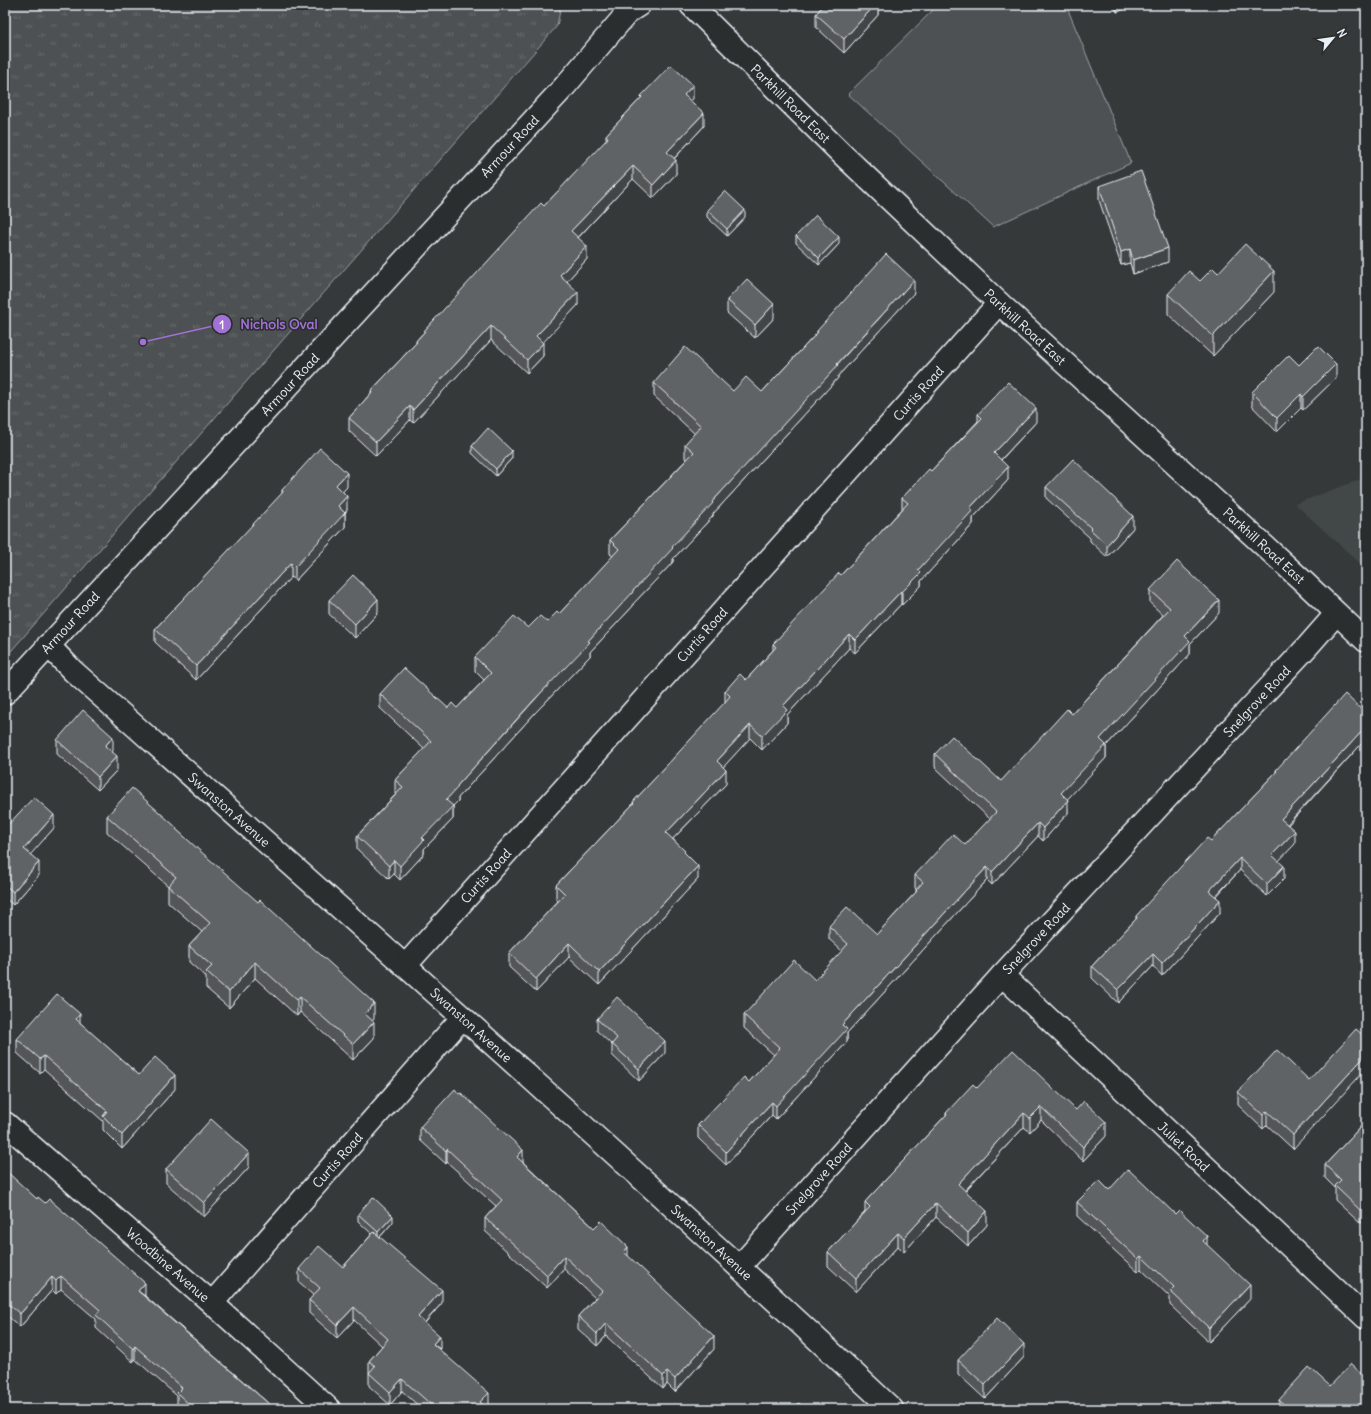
<svg xmlns="http://www.w3.org/2000/svg" width="1371" height="1414" viewBox="0 0 1371 1414" font-family="Delius,sans-serif">
<style>
.built{fill:#424647}
.grass{fill:#4d5152;stroke:#9aa1a5}
.park{fill:url(#park-tufts);stroke:#9aa1a5}
.lines{fill:none;stroke-linecap:round;stroke-linejoin:round}
.minor-casing{stroke:#e8f1f8;stroke-width:25}
.secondary-casing{stroke:#e8f1f8;stroke-width:25}
.minor{stroke:#2a2d2e;stroke-width:22}
.secondary{stroke:#2a2d2e;stroke-width:22}
.wall{fill:#525557;stroke:#e8f1f8}
.shaded-wall{fill:#424547;stroke:#e8f1f8}
.building{fill:#5f6365;stroke:#e8f1f8}
.labels{text-anchor:middle;dominant-baseline:central;stroke-width:3;stroke-linejoin:round;paint-order:stroke}
.street-label{font-size:13px;fill:#e8f1f8;stroke:#2a2d2e}
.leader{fill:none;stroke:#a171d3;stroke-width:1.5}
.callout-dot{fill:#a171d3;stroke:#2a2d2e;stroke-width:1.5}
.mark-label{font-size:12px;text-anchor:middle;font-weight:bold;fill:#fff}
.callout-label{font-size:14px;text-anchor:middle;font-weight:bold;fill:#a171d3;stroke:#2a2d2e;stroke-width:3;stroke-linejoin:round;paint-order:stroke}
</style>
<defs>
<pattern id="park-tufts" width="24" height="20" patternUnits="userSpaceOnUse"><rect width="24" height="20" fill="#4d5152"/><path d="M3 7l-1-3M5 7V3M7 7l1-3M15 17l-1-3M17 17v-4M19 17l1-3" fill="none" stroke="#676a6c"/></pattern>
</defs>
<rect width="100%" height="100%" fill="#35393a"/>
<filter id="ink" filterUnits="userSpaceOnUse"><feTurbulence type="fractalNoise" baseFrequency=".025" numOctaves="2"/><feDisplacementMap in="SourceGraphic" scale="8" xChannelSelector="R" yChannelSelector="G"/><feConvolveMatrix kernelMatrix="1 2 1 2 8 2 1 2 1" color-interpolation-filters="sRGB"/></filter>
<g filter="url(#ink)">
<path class="built" d="M 1366,477 L 1366,569 L 1295,504 Z"/>
<path class="grass" d="M 938,5 L 1066,5 L 1131,163 L 993,227 L 848,94 Z"/>
<path class="park" d="M 5,5 L 561,5 L 557,26 L 5,658 Z"/>
<g class="lines">
<defs>
<g id="minor">
<path id="s1" d="M 48,645 L 73,671 C 348,915 624,1158 892,1409"/>
<path id="s2" d="M 405,966 L 999,303"/>
<path id="s3" d="M 1002,975 L 1366,1318"/>
<path id="s4" d="M 5,1123 L 212,1303 L 329,1409"/>
<path id="s5" d="M 739,1267 L 1002,975 L 1307,647 L 1336,614"/>
<path id="s6" d="M 212,1303 L 462,1018"/>
</g>
<g id="secondary">
<path id="s7" d="M 691,5 L 841,153 L 999,303 L 1305,583 L 1366,641"/>
<path id="s8" d="M 5,693 L 565,86 L 628,12 L 639,5"/>
</g>
</defs>
<use href="#minor" class="minor-casing"/>
<use href="#secondary" class="secondary-casing"/>
<use href="#minor" class="minor"/>
<use href="#secondary" class="secondary"/>
</g>
<g class="wall">
<path d="M 878,5 L 878,15 L 844,53 L 816,27 L 816,14 Z"/>
<path d="M 1114,5 L 1135,5 L 1117,12 Z"/>
<path d="M 641,96 L 693,99 L 691,101 L 704,126 L 674,159 L 676,174 L 653,198 L 633,179 L 578,238 L 587,259 L 567,281 L 578,305 L 542,342 L 543,356 L 527,373 L 491,340 L 413,423 L 410,420 L 376,456 L 349,431 L 349,418 L 371,393 L 371,391 L 416,343 L 416,341 L 424,332 L 424,331 L 544,206 L 606,141 L 606,135 L 641,98 Z"/>
<path d="M 1099,186 L 1168,262 L 1133,274 L 1130,263 L 1121,265 L 1099,200 Z"/>
<path d="M 707,210 L 745,217 L 727,236 L 707,217 Z"/>
<path d="M 796,236 L 839,244 L 819,265 L 796,243 Z"/>
<path d="M 1218,273 L 1274,292 L 1213,356 L 1168,314 L 1168,294 L 1200,281 Z"/>
<path d="M 914,293 L 838,376 L 838,378 L 713,514 L 713,516 L 673,559 L 673,562 L 633,604 L 633,606 L 590,652 L 590,656 L 535,713 L 458,798 L 458,801 L 453,806 L 453,819 L 424,849 L 424,854 L 400,880 L 394,874 L 389,879 L 357,849 L 357,836 L 396,794 L 395,794 L 395,780 L 424,749 L 380,708 L 380,694 L 448,708 L 457,708 L 484,680 L 475,671 L 475,657 L 528,628 L 547,622 L 559,614 L 613,556 L 610,554 L 610,540 L 687,459 L 685,458 L 685,444 L 695,434 L 654,396 L 654,383 L 733,391 L 762,392 L 817,333 L 817,331 Z"/>
<path d="M 727,300 L 774,318 L 755,338 L 727,313 Z"/>
<path d="M 1299,365 L 1336,378 L 1303,410 L 1301,408 L 1277,432 L 1252,406 L 1252,392 Z"/>
<path d="M 978,414 L 1036,422 L 1001,460 L 1008,480 L 973,518 L 973,524 L 921,581 L 921,586 L 902,605 L 901,604 L 855,653 L 849,648 L 787,715 L 787,723 L 762,750 L 750,738 L 723,767 L 726,784 L 673,839 L 685,854 L 698,879 L 599,985 L 569,957 L 536,992 L 509,967 L 509,953 L 558,901 L 556,899 L 556,885 L 633,804 L 633,802 L 725,703 L 725,691 L 746,680 L 773,650 L 773,644 L 841,575 L 902,509 L 902,498 L 931,471 L 978,421 Z"/>
<path d="M 472,446 L 512,458 L 496,476 L 472,453 Z"/>
<path d="M 347,487 L 342,492 L 347,510 L 345,513 L 345,527 L 295,581 L 291,577 L 196,680 L 155,642 L 155,629 L 282,494 L 282,490 Z"/>
<path d="M 1046,487 L 1133,528 L 1107,557 L 1090,541 L 1090,538 L 1046,498 Z"/>
<path d="M 1150,590 L 1219,613 L 1190,644 L 1190,654 L 1106,746 L 1106,758 L 1067,799 L 1068,813 L 1043,841 L 1038,836 L 992,885 L 987,880 L 847,1033 L 847,1042 L 776,1119 L 772,1115 L 726,1165 L 698,1138 L 698,1125 L 749,1082 L 774,1055 L 744,1028 L 744,1015 L 815,980 L 842,951 L 829,939 L 829,926 L 877,934 L 916,892 L 916,889 L 915,888 L 915,875 L 965,845 L 990,819 L 935,767 L 935,754 L 1001,781 L 1072,714 L 1163,615 L 1150,603 Z"/>
<path d="M 329,600 L 378,613 L 355,638 L 329,614 Z"/>
<path d="M 1366,739 L 1288,825 L 1295,844 L 1278,861 L 1284,879 L 1267,896 L 1240,870 L 1216,897 L 1220,913 L 1162,976 L 1153,966 L 1118,1003 L 1092,978 L 1092,966 L 1136,919 L 1136,916 L 1211,841 L 1276,772 L 1276,770 Z"/>
<path d="M 57,740 L 113,751 L 112,752 L 117,770 L 98,790 L 57,754 Z"/>
<path d="M 107,816 L 177,830 L 374,1019 L 372,1021 L 374,1038 L 353,1060 L 300,1012 L 297,1016 L 255,978 L 229,1008 L 206,988 L 206,977 L 189,962 L 189,946 L 202,932 L 168,902 L 168,886 L 107,832 Z"/>
<path d="M 5,828 L 54,828 L 30,854 L 39,875 L 13,905 L 5,898 Z"/>
<path d="M 597,1019 L 665,1053 L 639,1081 L 612,1055 L 612,1045 L 597,1031 Z"/>
<path d="M 80,1023 L 139,1075 L 175,1089 L 122,1149 L 103,1130 L 103,1121 L 44,1069 L 40,1073 L 17,1053 L 17,1039 Z"/>
<path d="M 1309,1080 L 1293,1149 L 1267,1125 L 1263,1129 L 1238,1105 L 1238,1092 Z"/>
<path d="M 977,1088 L 1076,1110 L 1106,1136 L 1083,1161 L 1041,1120 L 1030,1132 L 1024,1127 L 965,1191 L 987,1225 L 968,1246 L 936,1217 L 904,1252 L 898,1246 L 856,1292 L 828,1266 L 828,1252 L 865,1212 L 865,1202 L 946,1115 L 946,1113 Z"/>
<path d="M 1366,1121 L 1366,1218 L 1360,1223 L 1335,1200 L 1335,1188 L 1325,1178 L 1325,1165 Z"/>
<path d="M 420,1127 L 523,1162 L 594,1228 L 628,1256 L 714,1349 L 675,1392 L 667,1384 L 663,1389 L 606,1336 L 597,1346 L 578,1329 L 578,1316 L 595,1298 L 564,1269 L 547,1288 L 485,1231 L 485,1218 L 496,1206 L 447,1162 L 446,1164 L 420,1140 Z"/>
<path d="M 249,1167 L 204,1217 L 166,1183 L 166,1169 Z"/>
<path d="M 5,1172 L 145,1296 L 275,1409 L 179,1409 L 177,1406 L 177,1396 L 135,1359 L 133,1362 L 96,1328 L 96,1319 L 61,1289 L 56,1294 L 52,1290 L 20,1327 L 5,1314 Z"/>
<path d="M 1109,1190 L 1207,1245 L 1250,1299 L 1209,1342 L 1170,1305 L 1170,1297 L 1141,1269 L 1138,1272 L 1077,1216 L 1077,1202 Z"/>
<path d="M 358,1214 L 393,1222 L 380,1237 L 442,1303 L 425,1323 L 439,1349 L 489,1406 L 487,1408 L 488,1409 L 422,1409 L 402,1391 L 390,1405 L 369,1386 L 369,1361 L 382,1346 L 354,1320 L 337,1338 L 309,1313 L 309,1300 L 314,1295 L 299,1282 L 299,1269 L 343,1267 L 372,1234 L 358,1221 Z"/>
<path d="M 1024,1357 L 985,1399 L 958,1374 L 958,1360 Z"/>
<path d="M 1330,1386 L 1366,1409 L 1279,1409 L 1279,1400 Z"/>
</g>
<g class="shaded-wall">
<path d="M 875,5 L 878,5 L 878,15 L 844,53 L 844,39 Z"/>
<path d="M 1117,5 L 1135,5 L 1117,12 Z"/>
<path d="M 693,85 L 693,99 L 684,108 L 684,95 Z"/>
<path d="M 704,113 L 704,126 L 667,166 L 667,152 Z"/>
<path d="M 676,160 L 676,174 L 653,198 L 653,185 Z"/>
<path d="M 633,166 L 633,179 L 571,245 L 571,231 Z"/>
<path d="M 745,210 L 745,217 L 727,236 L 727,229 Z"/>
<path d="M 839,237 L 839,244 L 819,265 L 819,258 Z"/>
<path d="M 587,246 L 587,259 L 560,289 L 560,275 Z"/>
<path d="M 1168,248 L 1168,262 L 1133,274 L 1133,260 Z"/>
<path d="M 1130,249 L 1130,263 L 1121,265 L 1121,252 Z"/>
<path d="M 1274,271 L 1274,292 L 1213,356 L 1213,336 Z"/>
<path d="M 914,280 L 914,293 L 838,376 L 838,378 L 713,514 L 713,516 L 673,559 L 673,562 L 633,604 L 633,606 L 590,652 L 590,656 L 535,713 L 458,798 L 458,801 L 453,806 L 453,819 L 424,849 L 424,854 L 400,880 L 400,866 L 422,838 L 446,800 L 457,786 L 632,592 L 712,502 Z"/>
<path d="M 578,292 L 578,305 L 536,350 L 536,336 Z"/>
<path d="M 774,304 L 774,318 L 755,338 L 755,325 Z"/>
<path d="M 491,326 L 491,340 L 413,423 L 413,410 Z"/>
<path d="M 543,343 L 543,356 L 527,373 L 527,360 Z"/>
<path d="M 1336,364 L 1336,378 L 1303,410 L 1303,397 Z"/>
<path d="M 1301,394 L 1301,408 L 1277,432 L 1277,418 Z"/>
<path d="M 410,406 L 410,420 L 376,456 L 376,442 Z"/>
<path d="M 1036,408 L 1036,422 L 994,467 L 994,453 Z"/>
<path d="M 512,451 L 512,458 L 496,476 L 496,469 Z"/>
<path d="M 1008,467 L 1008,480 L 973,518 L 973,524 L 921,581 L 921,586 L 902,605 L 902,592 L 918,570 L 970,508 Z"/>
<path d="M 347,473 L 347,487 L 336,499 L 336,485 Z"/>
<path d="M 347,496 L 347,510 L 345,513 L 345,527 L 295,581 L 295,567 L 338,506 Z"/>
<path d="M 1133,516 L 1133,528 L 1107,557 L 1107,545 Z"/>
<path d="M 291,563 L 291,577 L 196,680 L 196,666 Z"/>
<path d="M 901,591 L 901,604 L 855,653 L 855,640 Z"/>
<path d="M 378,599 L 378,613 L 355,638 L 355,624 Z"/>
<path d="M 1219,600 L 1219,613 L 1190,644 L 1190,654 L 1106,746 L 1106,758 L 1061,806 L 1061,793 L 1100,739 L 1185,636 Z"/>
<path d="M 849,634 L 849,648 L 787,715 L 787,723 L 762,750 L 762,736 L 783,706 Z"/>
<path d="M 750,725 L 750,738 L 717,774 L 717,761 Z"/>
<path d="M 1366,727 L 1366,739 L 1281,831 L 1281,819 Z"/>
<path d="M 113,737 L 113,751 L 105,760 L 105,746 Z"/>
<path d="M 117,756 L 117,770 L 98,790 L 98,777 Z"/>
<path d="M 726,770 L 726,784 L 666,846 L 666,833 Z"/>
<path d="M 1068,800 L 1068,813 L 1043,841 L 1043,828 Z"/>
<path d="M 54,815 L 54,828 L 24,862 L 24,849 Z"/>
<path d="M 1038,823 L 1038,836 L 992,885 L 992,872 Z"/>
<path d="M 1295,831 L 1295,844 L 1272,868 L 1272,855 Z"/>
<path d="M 1240,858 L 1240,870 L 1209,903 L 1209,891 Z"/>
<path d="M 394,860 L 394,874 L 389,879 L 389,866 Z"/>
<path d="M 39,862 L 39,875 L 13,905 L 13,892 Z"/>
<path d="M 698,866 L 698,879 L 599,985 L 599,972 Z"/>
<path d="M 1284,866 L 1284,879 L 1267,896 L 1267,884 Z"/>
<path d="M 987,867 L 987,880 L 847,1033 L 847,1042 L 776,1119 L 776,1106 L 842,1025 Z"/>
<path d="M 1220,900 L 1220,913 L 1162,976 L 1162,963 Z"/>
<path d="M 569,943 L 569,957 L 536,992 L 536,979 Z"/>
<path d="M 1153,954 L 1153,966 L 1118,1003 L 1118,990 Z"/>
<path d="M 255,962 L 255,978 L 229,1008 L 229,992 Z"/>
<path d="M 300,997 L 300,1012 L 297,1016 L 297,1000 Z"/>
<path d="M 374,1003 L 374,1019 L 365,1030 L 365,1014 Z"/>
<path d="M 80,1014 L 80,1028 L 76,1019 Z"/>
<path d="M 374,1022 L 374,1038 L 353,1060 L 353,1044 Z"/>
<path d="M 665,1041 L 665,1053 L 639,1081 L 639,1069 Z"/>
<path d="M 1366,1055 L 1366,1069 L 1293,1149 L 1293,1135 Z"/>
<path d="M 44,1056 L 44,1069 L 40,1073 L 40,1059 Z"/>
<path d="M 175,1075 L 175,1089 L 122,1149 L 122,1135 Z"/>
<path d="M 772,1102 L 772,1115 L 726,1165 L 726,1152 Z"/>
<path d="M 1041,1107 L 1041,1120 L 1030,1132 L 1030,1118 Z"/>
<path d="M 1267,1111 L 1267,1125 L 1263,1129 L 1263,1115 Z"/>
<path d="M 1024,1113 L 1024,1127 L 958,1198 L 958,1184 Z"/>
<path d="M 1106,1122 L 1106,1136 L 1083,1161 L 1083,1147 Z"/>
<path d="M 447,1149 L 447,1162 L 446,1164 L 446,1151 Z"/>
<path d="M 523,1150 L 523,1163 L 517,1157 Z"/>
<path d="M 249,1153 L 249,1167 L 204,1217 L 204,1203 Z"/>
<path d="M 936,1203 L 936,1217 L 904,1252 L 904,1238 Z"/>
<path d="M 1366,1204 L 1366,1218 L 1360,1223 L 1360,1210 Z"/>
<path d="M 987,1211 L 987,1225 L 968,1246 L 968,1233 Z"/>
<path d="M 393,1216 L 393,1222 L 378,1239 L 378,1232 Z"/>
<path d="M 898,1233 L 898,1246 L 856,1292 L 856,1278 Z"/>
<path d="M 1207,1236 L 1207,1250 L 1203,1241 Z"/>
<path d="M 628,1247 L 628,1260 L 624,1252 Z"/>
<path d="M 564,1256 L 564,1269 L 547,1288 L 547,1275 Z"/>
<path d="M 1141,1256 L 1141,1269 L 1138,1272 L 1138,1259 Z"/>
<path d="M 61,1276 L 61,1289 L 56,1294 L 56,1281 Z"/>
<path d="M 52,1277 L 52,1290 L 20,1327 L 20,1314 Z"/>
<path d="M 145,1283 L 145,1296 L 138,1291 Z"/>
<path d="M 1250,1285 L 1250,1299 L 1209,1342 L 1209,1328 Z"/>
<path d="M 442,1290 L 442,1303 L 418,1330 L 418,1317 Z"/>
<path d="M 354,1307 L 354,1320 L 337,1338 L 337,1325 Z"/>
<path d="M 606,1323 L 606,1336 L 597,1346 L 597,1334 Z"/>
<path d="M 440,1336 L 440,1349 L 433,1344 Z"/>
<path d="M 714,1336 L 714,1349 L 675,1392 L 675,1379 Z"/>
<path d="M 1024,1344 L 1024,1357 L 985,1399 L 985,1385 Z"/>
<path d="M 135,1346 L 135,1359 L 133,1362 L 133,1349 Z"/>
<path d="M 667,1372 L 667,1384 L 663,1389 L 663,1376 Z"/>
<path d="M 402,1379 L 402,1391 L 390,1405 L 390,1392 Z"/>
<path d="M 489,1393 L 489,1406 L 486,1409 L 480,1402 Z"/>
</g>
<g class="building">
<path d="M 823,5 L 875,5 L 844,39 L 816,14 Z"/>
<path d="M 671,65 L 693,85 L 684,95 L 704,113 L 667,152 L 676,160 L 653,185 L 633,166 L 571,231 L 587,246 L 560,275 L 578,292 L 536,336 L 543,343 L 527,360 L 491,326 L 413,410 L 410,406 L 376,442 L 349,418 L 372,392 L 371,391 L 417,342 L 416,341 L 425,331 L 424,331 L 541,203 L 544,206 L 608,138 L 606,135 L 642,97 L 641,96 Z"/>
<path d="M 1141,171 L 1168,248 L 1133,260 L 1130,249 L 1121,252 L 1099,186 Z"/>
<path d="M 725,191 L 745,210 L 727,229 L 707,210 Z"/>
<path d="M 816,215 L 839,237 L 819,258 L 796,236 Z"/>
<path d="M 1245,244 L 1274,271 L 1213,336 L 1168,294 L 1189,271 L 1200,281 L 1213,268 L 1218,273 Z"/>
<path d="M 886,254 L 914,280 L 837,364 L 838,365 L 712,502 L 713,503 L 672,547 L 673,548 L 632,592 L 633,592 L 588,641 L 590,642 L 535,699 L 457,786 L 458,787 L 446,800 L 453,806 L 422,838 L 424,840 L 400,866 L 394,860 L 389,866 L 357,836 L 403,787 L 395,780 L 431,741 L 380,694 L 404,668 L 448,708 L 452,703 L 457,708 L 491,673 L 475,657 L 514,616 L 528,628 L 540,616 L 547,622 L 557,612 L 559,614 L 619,549 L 610,540 L 694,452 L 685,444 L 701,426 L 654,383 L 685,347 L 733,391 L 746,377 L 762,392 L 818,332 L 817,331 Z"/>
<path d="M 747,279 L 774,304 L 755,325 L 727,300 Z"/>
<path d="M 1318,346 L 1336,364 L 1303,397 L 1301,394 L 1277,418 L 1252,392 L 1289,355 L 1299,365 Z"/>
<path d="M 1008,382 L 1036,408 L 994,453 L 1008,467 L 970,508 L 973,510 L 918,570 L 921,573 L 902,592 L 901,591 L 855,640 L 849,634 L 783,706 L 787,710 L 762,736 L 750,725 L 717,761 L 726,770 L 666,833 L 685,851 L 684,852 L 698,866 L 599,972 L 569,943 L 536,979 L 509,953 L 565,894 L 556,885 L 634,803 L 633,802 L 725,702 L 730,696 L 725,691 L 740,674 L 746,680 L 776,647 L 773,644 L 839,573 L 841,575 L 908,503 L 902,498 L 929,469 L 931,471 L 982,418 L 978,414 Z"/>
<path d="M 488,428 L 512,451 L 496,469 L 472,446 Z"/>
<path d="M 320,448 L 347,473 L 336,485 L 347,496 L 338,506 L 345,513 L 295,567 L 291,563 L 196,666 L 155,629 L 283,492 L 282,490 Z"/>
<path d="M 1073,459 L 1133,516 L 1107,545 L 1090,529 L 1091,528 L 1046,487 Z"/>
<path d="M 1177,561 L 1219,600 L 1185,636 L 1190,641 L 1100,739 L 1106,745 L 1061,793 L 1068,800 L 1043,828 L 1038,823 L 992,872 L 987,867 L 842,1025 L 847,1029 L 776,1106 L 772,1102 L 726,1152 L 698,1125 L 744,1077 L 749,1082 L 780,1048 L 744,1015 L 794,960 L 815,980 L 848,944 L 829,926 L 847,907 L 877,934 L 917,891 L 916,890 L 923,882 L 915,875 L 953,834 L 965,845 L 996,812 L 935,754 L 952,736 L 1001,781 L 1067,709 L 1072,714 L 1170,608 L 1150,590 Z"/>
<path d="M 353,575 L 378,599 L 355,624 L 329,600 Z"/>
<path d="M 1345,694 L 1366,714 L 1366,727 L 1281,819 L 1295,831 L 1272,855 L 1284,866 L 1267,884 L 1240,858 L 1209,891 L 1220,900 L 1162,963 L 1153,954 L 1118,990 L 1092,966 L 1137,918 L 1136,916 L 1207,838 L 1211,841 L 1277,771 L 1276,770 Z"/>
<path d="M 83,710 L 113,737 L 105,746 L 117,756 L 98,777 L 57,740 Z"/>
<path d="M 132,788 L 177,828 L 176,829 L 199,850 L 258,902 L 260,900 L 374,1003 L 365,1014 L 374,1022 L 353,1044 L 300,997 L 297,1000 L 255,962 L 229,992 L 206,972 L 212,966 L 189,946 L 210,923 L 168,886 L 176,877 L 107,816 Z"/>
<path d="M 34,797 L 54,815 L 24,849 L 39,862 L 13,892 L 5,885 L 5,828 Z"/>
<path d="M 57,994 L 80,1014 L 76,1019 L 139,1075 L 155,1057 L 175,1075 L 122,1135 L 103,1116 L 107,1111 L 44,1056 L 40,1059 L 17,1039 Z"/>
<path d="M 617,997 L 665,1041 L 639,1069 L 612,1044 L 617,1038 L 597,1019 Z"/>
<path d="M 1356,1029 L 1366,1038 L 1366,1055 L 1293,1135 L 1267,1111 L 1263,1115 L 1238,1092 L 1277,1050 L 1309,1080 Z"/>
<path d="M 1013,1050 L 1076,1110 L 1084,1101 L 1106,1122 L 1083,1147 L 1041,1107 L 1030,1118 L 1024,1113 L 958,1184 L 987,1211 L 968,1233 L 936,1203 L 904,1238 L 898,1233 L 856,1278 L 828,1252 L 870,1207 L 865,1202 L 947,1114 L 946,1113 L 973,1084 L 977,1088 Z"/>
<path d="M 455,1089 L 459,1094 L 461,1093 L 523,1150 L 517,1157 L 594,1228 L 601,1221 L 628,1247 L 624,1252 L 714,1336 L 675,1379 L 667,1372 L 663,1376 L 606,1323 L 597,1334 L 578,1316 L 602,1291 L 564,1256 L 547,1275 L 485,1218 L 502,1200 L 447,1149 L 446,1151 L 420,1127 Z"/>
<path d="M 211,1119 L 249,1153 L 204,1203 L 166,1169 Z"/>
<path d="M 1366,1121 L 1366,1205 L 1366,1204 L 1360,1210 L 1335,1186 L 1341,1180 L 1325,1165 Z"/>
<path d="M 1128,1169 L 1175,1214 L 1179,1210 L 1207,1236 L 1203,1241 L 1250,1285 L 1209,1328 L 1170,1291 L 1174,1287 L 1141,1256 L 1138,1259 L 1077,1202 L 1099,1180 L 1109,1190 Z"/>
<path d="M 6,1171 L 37,1199 L 38,1197 L 45,1203 L 49,1199 L 145,1283 L 138,1291 L 275,1409 L 194,1409 L 177,1393 L 182,1388 L 135,1346 L 133,1349 L 96,1315 L 100,1310 L 61,1276 L 56,1281 L 52,1277 L 20,1314 L 5,1301 L 5,1172 Z"/>
<path d="M 373,1197 L 393,1216 L 378,1232 L 358,1214 Z"/>
<path d="M 374,1232 L 442,1290 L 418,1317 L 440,1336 L 433,1344 L 489,1393 L 480,1402 L 488,1409 L 436,1409 L 402,1379 L 390,1392 L 369,1373 L 375,1366 L 369,1361 L 388,1339 L 354,1307 L 337,1325 L 309,1300 L 320,1288 L 299,1269 L 319,1246 L 343,1267 Z"/>
<path d="M 997,1318 L 1024,1344 L 985,1385 L 958,1360 Z"/>
<path d="M 1351,1364 L 1366,1378 L 1366,1409 L 1289,1409 L 1279,1400 L 1309,1367 L 1330,1386 Z"/>
<path d="M 799,1403 L 805,1409 L 794,1409 Z"/>
</g>
</g>
<g class="labels">
<g class="street-label">
<text stroke="none"><textPath href="#s7" startOffset="140">Parkhill Road East</textPath></text>
<text stroke="none"><textPath href="#s8" startOffset="744">Armour Road</textPath></text>
<text stroke="none"><textPath href="#s7" startOffset="464">Parkhill Road East</textPath></text>
<text stroke="none"><textPath href="#s8" startOffset="420">Armour Road</textPath></text>
<text stroke="none"><textPath href="#s2" startOffset="769">Curtis Road</textPath></text>
<text stroke="none"><textPath href="#s7" startOffset="788">Parkhill Road East</textPath></text>
<text stroke="none"><textPath href="#s8" startOffset="96">Armour Road</textPath></text>
<text stroke="none"><textPath href="#s2" startOffset="445">Curtis Road</textPath></text>
<text stroke="none"><textPath href="#s5" startOffset="767">Snelgrove Road</textPath></text>
<text stroke="none"><textPath href="#s1" startOffset="245">Swanston Avenue</textPath></text>
<text stroke="none"><textPath href="#s2" startOffset="121">Curtis Road</textPath></text>
<text stroke="none"><textPath href="#s5" startOffset="443">Snelgrove Road</textPath></text>
<text stroke="none"><textPath href="#s1" startOffset="569">Swanston Avenue</textPath></text>
<text stroke="none"><textPath href="#s3" startOffset="250">Juliet Road</textPath></text>
<text stroke="none"><textPath href="#s6" startOffset="190">Curtis Road</textPath></text>
<text stroke="none"><textPath href="#s5" startOffset="119">Snelgrove Road</textPath></text>
<text stroke="none"><textPath href="#s1" startOffset="893">Swanston Avenue</textPath></text>
<text stroke="none"><textPath href="#s4" startOffset="216">Woodbine Avenue</textPath></text>
</g>
</g>
<path class="leader" d="M143 342L222 324"/>
<g class="callout-dot">
<circle cx="143" cy="342" r="4"/>
<circle cx="222" cy="324" r="10"/>
</g>
<g class="mark-label">
<text x="222" y="329">1</text>
</g>
<g class="callout-label">
<text x="279" y="329">Nichols Oval</text>
</g>
<rect width="1371" height="1414" fill="none" stroke="#2a2d2e" stroke-width="20"/>
<rect x="10" y="10" width="1351" height="1394" fill="none" stroke="#e8f1f8" stroke-width="1.5" filter="url(#ink)"/>
<g transform="translate(1333 38) rotate(61)" stroke="#2a2d2e" stroke-width="3" paint-order="stroke">
<path d="M0-3L7 15L0 10L-7 15Z" fill="#e8f1f8"/>
<text y="-6" font-size="11" font-weight="bold" text-anchor="middle" fill="#e8f1f8">N</text>
</g>
</svg>
